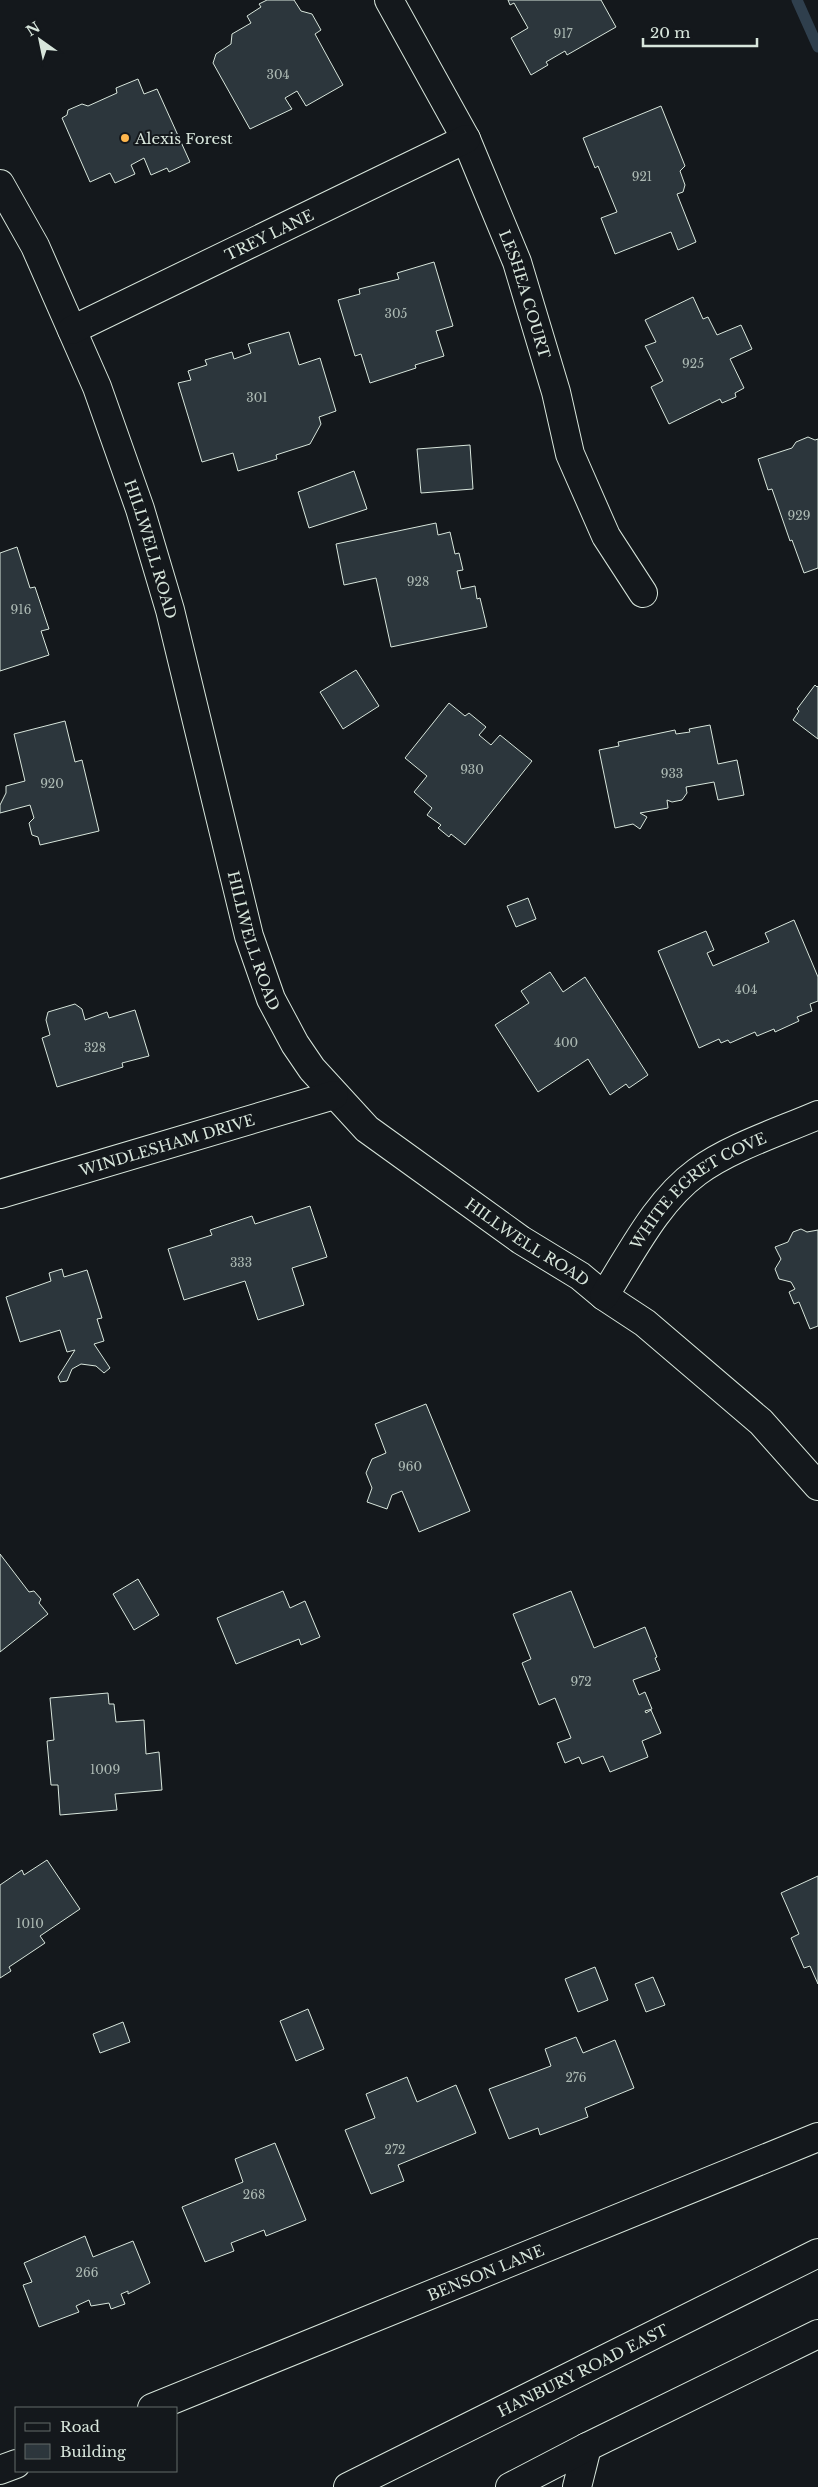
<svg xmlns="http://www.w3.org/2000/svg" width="818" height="2487" viewBox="0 0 818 2487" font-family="'Libre Baskerville',serif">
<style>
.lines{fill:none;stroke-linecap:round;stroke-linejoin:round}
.stream{stroke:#2f3f4d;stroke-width:11}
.building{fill:#2c363c;stroke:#d8e6dc}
.minor-casing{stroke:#d8e6dc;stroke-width:30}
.major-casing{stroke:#d8e6dc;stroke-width:30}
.minor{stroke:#14181c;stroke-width:28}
.major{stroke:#14181c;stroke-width:28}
.poi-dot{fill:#ffb74d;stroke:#14181c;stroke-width:2}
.labels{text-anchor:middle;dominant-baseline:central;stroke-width:4;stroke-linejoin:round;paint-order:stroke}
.number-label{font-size:12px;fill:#adbab4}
.poi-label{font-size:15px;fill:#d8e6dc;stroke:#14181c;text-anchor:start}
.street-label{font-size:15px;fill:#d8e6dc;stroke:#14181c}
</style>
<rect width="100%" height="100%" fill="#14181c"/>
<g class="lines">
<path class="stream" d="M 797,0 L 818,47"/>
</g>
<g class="building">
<path d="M 267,0 L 294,0 L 301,11 L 312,14 L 321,30 L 315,34 L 343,85 L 306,106 L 297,91 L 285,98 L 292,109 L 250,129 L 213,63 L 216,54 L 231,44 L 232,34 L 251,23 L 247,16 L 261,7 L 259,4 Z"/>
<path d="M 508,0 L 601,0 L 616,27 L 567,55 L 565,51 L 546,62 L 548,65 L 531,75 L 511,38 L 528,28 L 514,3 L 510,5 Z"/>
<path d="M 138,79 L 144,94 L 157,89 L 190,162 L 169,172 L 167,168 L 151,175 L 144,158 L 131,165 L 135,174 L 115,183 L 110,173 L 90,182 L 62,118 L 67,115 L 68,110 L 82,104 L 88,106 L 117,93 L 116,88 Z"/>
<path d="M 661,106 L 685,166 L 680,171 L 685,185 L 683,192 L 677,194 L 696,242 L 678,250 L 671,232 L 615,254 L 601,218 L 617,212 L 598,166 L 595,168 L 583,138 Z"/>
<path d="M 434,262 L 453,326 L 436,331 L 444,356 L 415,365 L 416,368 L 370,383 L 361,354 L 355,356 L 338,300 L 360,294 L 359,289 L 399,279 L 397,273 Z"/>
<path d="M 693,297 L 703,319 L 708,317 L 717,335 L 741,325 L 752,349 L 730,359 L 744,388 L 735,393 L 736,397 L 722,403 L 720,399 L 669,424 L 651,387 L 663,381 L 645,346 L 656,342 L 645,320 Z"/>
<path d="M 289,332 L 299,365 L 320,358 L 336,411 L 319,417 L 321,424 L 310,444 L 276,455 L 277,459 L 238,471 L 233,453 L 202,462 L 178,383 L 191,380 L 188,371 L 207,365 L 205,360 L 232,352 L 234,359 L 251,353 L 248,344 Z"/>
<path d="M 808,437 L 815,440 L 818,439 L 818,568 L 804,573 L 792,540 L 790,541 L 772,489 L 768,490 L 758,459 L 792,448 L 796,442 Z"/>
<path d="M 470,445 L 473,489 L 421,493 L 417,449 Z"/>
<path d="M 354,471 L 367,509 L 309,528 L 298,492 Z"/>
<path d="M 436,523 L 438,535 L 450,532 L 455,554 L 459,553 L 463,570 L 457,571 L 461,589 L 475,586 L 477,599 L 480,598 L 487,627 L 391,647 L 376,578 L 344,585 L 336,544 Z"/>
<path d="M 17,547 L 30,588 L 35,587 L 49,629 L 41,631 L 49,655 L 0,671 L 0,553 Z"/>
<path d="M 356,670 L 379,706 L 343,729 L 320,692 Z"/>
<path d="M 815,685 L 817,687 L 818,686 L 818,739 L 793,720 L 799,711 L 797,709 Z"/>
<path d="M 449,703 L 465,716 L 469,713 L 486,727 L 479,735 L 491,745 L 500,735 L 532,761 L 465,845 L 451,834 L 449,837 L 438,828 L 441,825 L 427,815 L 432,808 L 414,792 L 427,776 L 405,758 Z"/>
<path d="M 65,721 L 75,762 L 82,760 L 99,831 L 40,845 L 38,837 L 32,835 L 29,823 L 34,818 L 30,805 L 0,813 L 0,805 L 6,793 L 6,786 L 25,781 L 14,734 Z"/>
<path d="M 710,725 L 718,764 L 737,760 L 744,795 L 718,800 L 714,782 L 686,787 L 687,793 L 682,800 L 672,802 L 667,800 L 668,808 L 640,813 L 647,817 L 640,829 L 633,824 L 615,828 L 599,750 L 619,746 L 618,742 L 675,730 L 676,734 L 690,732 L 689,729 Z"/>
<path d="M 528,898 L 536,919 L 516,927 L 507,906 Z"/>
<path d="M 794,920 L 818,977 L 818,1001 L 810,1004 L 812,1011 L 797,1017 L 799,1021 L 775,1032 L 774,1029 L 757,1036 L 755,1032 L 730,1043 L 728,1040 L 721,1043 L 719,1039 L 699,1048 L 658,951 L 706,931 L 714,950 L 707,953 L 713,966 L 769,942 L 765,933 Z"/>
<path d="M 550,972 L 563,992 L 585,977 L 648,1075 L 629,1088 L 626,1084 L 610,1095 L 588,1059 L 538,1092 L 495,1025 L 529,1003 L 521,991 Z"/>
<path d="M 75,1004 L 82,1009 L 85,1020 L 107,1012 L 109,1018 L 135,1010 L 149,1056 L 122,1063 L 123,1067 L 57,1087 L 42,1038 L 50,1035 L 46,1020 L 48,1012 Z"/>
<path d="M 310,1206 L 327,1257 L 292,1268 L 304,1305 L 258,1320 L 245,1281 L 184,1300 L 168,1249 L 212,1235 L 210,1230 L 252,1216 L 255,1224 Z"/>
<path d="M 801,1229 L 807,1232 L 818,1230 L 818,1326 L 810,1329 L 799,1302 L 794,1304 L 789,1292 L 795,1289 L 791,1282 L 779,1279 L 775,1269 L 781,1259 L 775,1247 L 788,1242 L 793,1232 Z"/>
<path d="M 62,1269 L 64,1277 L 87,1270 L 102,1318 L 97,1319 L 104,1341 L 94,1344 L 110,1368 L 104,1373 L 96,1366 L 81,1364 L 72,1369 L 67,1381 L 60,1382 L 58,1377 L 75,1350 L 67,1352 L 60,1330 L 20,1342 L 6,1297 L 51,1281 L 49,1273 Z"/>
<path d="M 426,1404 L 470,1511 L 419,1532 L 402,1491 L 392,1495 L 387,1509 L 367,1502 L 372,1488 L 366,1473 L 372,1459 L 386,1453 L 375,1424 Z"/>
<path d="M 0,1554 L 29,1592 L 34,1591 L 41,1599 L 39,1603 L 48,1614 L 0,1652 Z"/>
<path d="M 138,1579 L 159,1615 L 134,1630 L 113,1594 Z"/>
<path d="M 283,1591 L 290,1608 L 305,1601 L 320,1637 L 301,1645 L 299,1639 L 236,1664 L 217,1618 Z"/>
<path d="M 571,1591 L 594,1648 L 645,1627 L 657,1657 L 655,1658 L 660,1670 L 633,1680 L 639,1695 L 645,1692 L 652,1709 L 645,1711 L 646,1713 L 651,1710 L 661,1733 L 642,1741 L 648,1757 L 610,1772 L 603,1756 L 582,1764 L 579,1757 L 565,1763 L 557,1743 L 571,1738 L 555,1698 L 539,1705 L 522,1663 L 531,1659 L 513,1614 Z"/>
<path d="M 108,1693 L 109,1704 L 114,1704 L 116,1722 L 144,1720 L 146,1754 L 159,1752 L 162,1790 L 115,1794 L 117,1810 L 60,1815 L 58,1785 L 51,1785 L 47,1741 L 54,1740 L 50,1698 Z"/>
<path d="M 47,1860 L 80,1909 L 40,1936 L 45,1943 L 9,1967 L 11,1971 L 0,1978 L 0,1885 L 22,1870 L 24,1875 Z"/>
<path d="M 818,1876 L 818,1984 L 810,1966 L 804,1968 L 791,1938 L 799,1934 L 781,1893 Z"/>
<path d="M 595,1967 L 608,2000 L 578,2012 L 565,1979 Z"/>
<path d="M 653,1977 L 665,2005 L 646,2012 L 635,1984 Z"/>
<path d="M 308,2009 L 324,2049 L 296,2061 L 280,2021 Z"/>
<path d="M 123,2022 L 130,2042 L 100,2053 L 93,2034 Z"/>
<path d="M 576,2037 L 583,2053 L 615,2040 L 634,2088 L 585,2108 L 588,2117 L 540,2135 L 538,2128 L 509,2139 L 489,2089 L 551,2066 L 545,2049 Z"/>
<path d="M 407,2077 L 417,2102 L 456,2085 L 476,2133 L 398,2165 L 404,2181 L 371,2194 L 345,2130 L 375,2118 L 366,2094 Z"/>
<path d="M 275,2143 L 306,2220 L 266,2236 L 264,2230 L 231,2243 L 234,2251 L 205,2262 L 182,2207 L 243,2182 L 235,2159 Z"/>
<path d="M 85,2236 L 93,2257 L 133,2241 L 150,2283 L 128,2294 L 128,2291 L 121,2294 L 125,2304 L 111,2309 L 109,2303 L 91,2306 L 89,2300 L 76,2306 L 79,2312 L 39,2327 L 23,2285 L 32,2282 L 24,2263 Z"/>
</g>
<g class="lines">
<defs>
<g id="minor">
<path id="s1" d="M 389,0 L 466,139 L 517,262 L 556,392 L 570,454 L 606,536 L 643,593"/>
<path id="s2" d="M 0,184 L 35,246 L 97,387 L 140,509 L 170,610 L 249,936 L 271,999 L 295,1044 L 312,1069 L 367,1129 L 521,1240 L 580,1276 L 604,1296 L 645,1323 L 761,1422 L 818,1486"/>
<path id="s3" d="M 72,330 L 466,139"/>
<path id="s4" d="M 0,1194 L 334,1095"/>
<path id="s5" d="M 604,1296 C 631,1254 656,1202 697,1172 C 729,1148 781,1131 818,1115"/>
<path id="s6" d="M 152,2408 L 818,2137"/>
<path d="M 0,2470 L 16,2464"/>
<path d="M 577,2487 L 587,2447"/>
</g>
<g id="major">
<path id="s7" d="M 348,2487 L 818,2253"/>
<path d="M 510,2487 L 587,2447 L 818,2334"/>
</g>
</defs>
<use href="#minor" class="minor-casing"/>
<use href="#major" class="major-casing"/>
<use href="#minor" class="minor"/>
<use href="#major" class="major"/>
</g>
<circle class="poi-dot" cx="125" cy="138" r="5"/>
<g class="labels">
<g class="number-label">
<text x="563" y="33">917</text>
<text x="278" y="74">304</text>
<text x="642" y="176">921</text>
<text x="396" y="313">305</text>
<text x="693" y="363">925</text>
<text x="257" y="397">301</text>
<text x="799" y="515">929</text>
<text x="418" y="581">928</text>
<text x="21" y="609">916</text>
<text x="472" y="769">930</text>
<text x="672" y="773">933</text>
<text x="52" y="783">920</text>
<text x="746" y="989">404</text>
<text x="566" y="1042">400</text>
<text x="95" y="1047">328</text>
<text x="241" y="1262">333</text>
<text x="410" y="1466">960</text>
<text x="581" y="1681">972</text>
<text x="105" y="1769">1009</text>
<text x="30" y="1923">1010</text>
<text x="576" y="2077">276</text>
<text x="395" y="2149">272</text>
<text x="254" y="2194">268</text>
<text x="87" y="2272">266</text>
</g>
<g class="poi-label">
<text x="135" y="138">Alexis Forest</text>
</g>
<g class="street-label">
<text stroke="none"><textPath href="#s3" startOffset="219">TREY LANE</textPath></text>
<text stroke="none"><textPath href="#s1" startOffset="325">LESHEA COURT</textPath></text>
<text stroke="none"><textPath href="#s2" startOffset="396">HILLWELL ROAD</textPath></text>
<text stroke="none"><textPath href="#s2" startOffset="801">HILLWELL ROAD</textPath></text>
<text stroke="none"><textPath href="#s4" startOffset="174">WINDLESHAM DRIVE</textPath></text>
<text stroke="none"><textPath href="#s5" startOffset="145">WHITE EGRET COVE</textPath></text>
<text stroke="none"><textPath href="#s2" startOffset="1221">HILLWELL ROAD</textPath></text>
<text stroke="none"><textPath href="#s6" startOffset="360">BENSON LANE</textPath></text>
<text stroke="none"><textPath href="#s7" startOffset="262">HANBURY ROAD EAST</textPath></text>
</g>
</g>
<rect x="15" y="2407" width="162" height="65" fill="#14181c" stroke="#626a69"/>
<rect x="25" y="2423" width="25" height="8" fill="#14181c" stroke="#626a69"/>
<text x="60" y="2432" font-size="15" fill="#d8e6dc">Road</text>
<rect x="25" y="2444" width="25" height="15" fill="#2c363c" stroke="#626a69"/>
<text x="60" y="2457" font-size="15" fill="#d8e6dc">Building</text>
<g transform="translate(40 40) rotate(327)" stroke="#14181c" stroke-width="4" paint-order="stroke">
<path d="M0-4L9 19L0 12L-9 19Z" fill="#d8e6dc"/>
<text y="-8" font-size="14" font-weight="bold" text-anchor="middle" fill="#d8e6dc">N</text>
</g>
<path d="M643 38v8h114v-8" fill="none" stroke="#d8e6dc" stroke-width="2.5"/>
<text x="650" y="38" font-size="15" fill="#d8e6dc" stroke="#14181c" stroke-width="4" paint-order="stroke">20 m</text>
</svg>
